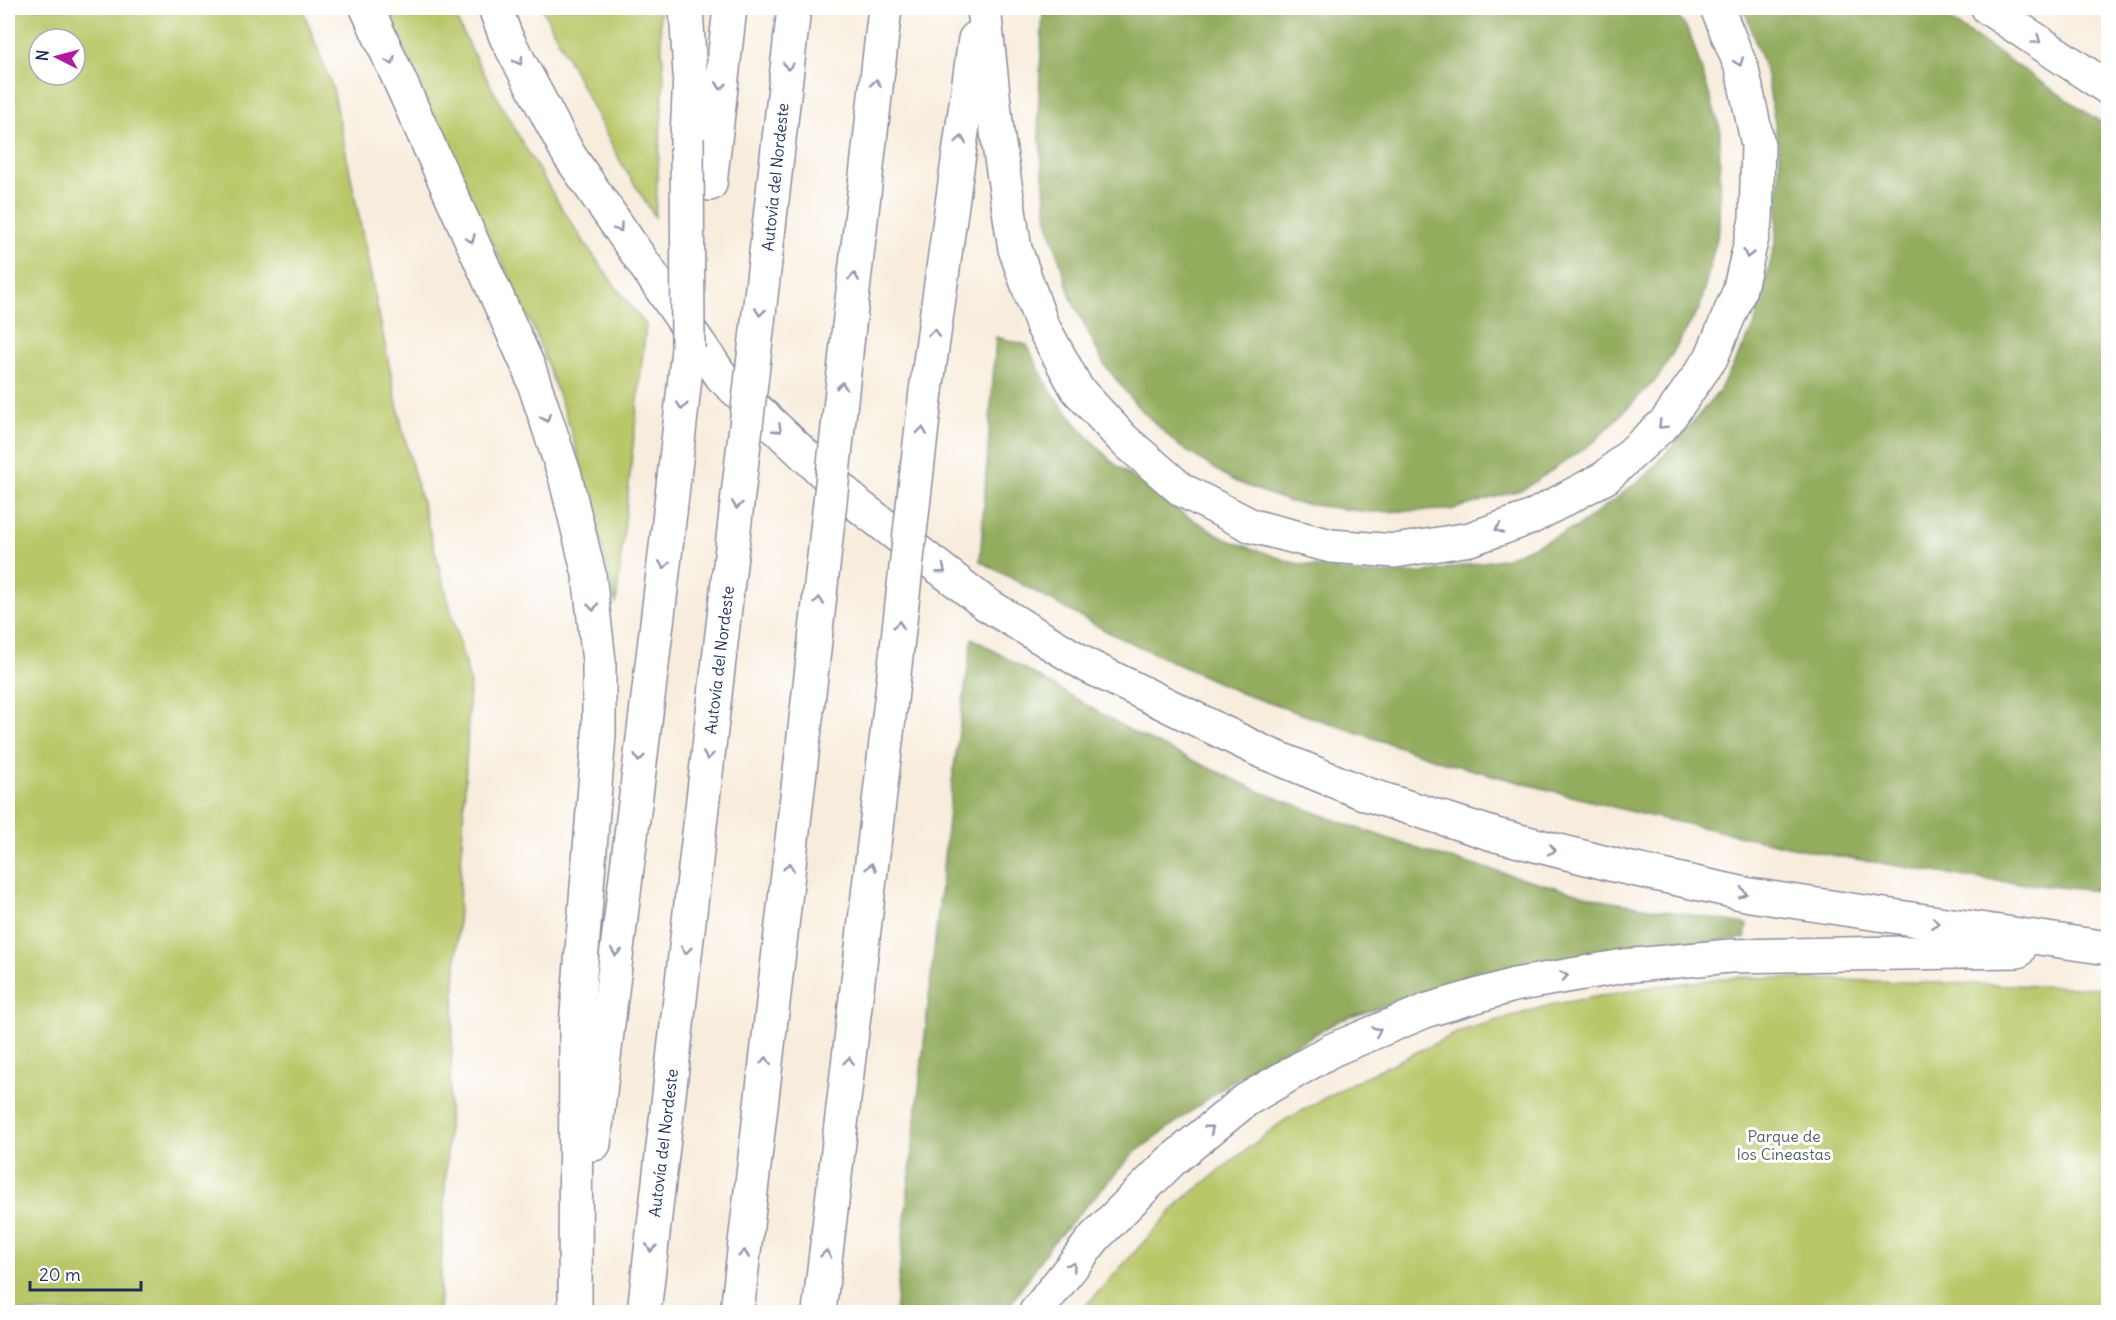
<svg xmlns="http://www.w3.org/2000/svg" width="2116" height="1320" viewBox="0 0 2116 1320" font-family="Delius,sans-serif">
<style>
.green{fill:#bac769;stroke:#6a7b64;stroke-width:1.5;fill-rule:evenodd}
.forest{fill:#93ac5d;stroke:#576e5e;stroke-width:1.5}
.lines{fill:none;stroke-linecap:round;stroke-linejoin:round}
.trunk-casing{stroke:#8a8e9e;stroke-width:36}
.motorway-casing{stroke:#8a8e9e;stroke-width:36}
.trunk{stroke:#fff;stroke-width:33}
.motorway{stroke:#fff;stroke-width:33}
.motorway-bridge-casing{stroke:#8a8e9e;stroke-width:36;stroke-linecap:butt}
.motorway-bridge{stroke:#fff;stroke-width:33}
.oneway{stroke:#8d97ae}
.labels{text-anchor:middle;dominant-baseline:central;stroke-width:6;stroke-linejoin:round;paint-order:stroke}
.street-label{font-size:16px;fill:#1b2f5e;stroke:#fff}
.park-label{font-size:16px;fill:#4b5d61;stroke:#fff}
</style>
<rect width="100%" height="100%" fill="#fff"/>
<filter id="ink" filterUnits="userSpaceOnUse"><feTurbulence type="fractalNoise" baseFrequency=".0167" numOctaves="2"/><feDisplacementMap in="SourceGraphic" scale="12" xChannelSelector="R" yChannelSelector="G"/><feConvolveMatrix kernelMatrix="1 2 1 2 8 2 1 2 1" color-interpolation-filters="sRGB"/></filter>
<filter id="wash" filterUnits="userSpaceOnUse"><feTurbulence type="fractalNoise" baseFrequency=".008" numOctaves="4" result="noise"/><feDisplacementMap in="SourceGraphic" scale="24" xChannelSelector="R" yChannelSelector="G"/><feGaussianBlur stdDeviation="1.35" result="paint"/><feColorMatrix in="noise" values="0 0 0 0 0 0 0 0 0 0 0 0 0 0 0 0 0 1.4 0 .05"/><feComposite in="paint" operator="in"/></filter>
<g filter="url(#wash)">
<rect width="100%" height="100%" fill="#f8eddd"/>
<g class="green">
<path d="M 8,8 L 302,8 L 333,89 L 402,428 L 470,682 L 439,1312 L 8,1312 ZM 39,39 L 75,39 L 75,75 L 39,75 Z"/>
<path d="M 385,8 L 452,8 C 466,44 486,76 504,110 C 546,185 591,259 646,325 L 616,604 L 592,504 L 568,421 L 536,334 L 447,148 Z"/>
<path d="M 542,8 L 659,8 L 664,77 L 655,217 L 621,163 Z"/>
<path d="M 1738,977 L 2108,988 L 2108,1312 L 1080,1312 L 1181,1201 L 1282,1122 L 1352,1083 L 1461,1031 L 1550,1005 L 1657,986 Z"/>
</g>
<g class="forest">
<path d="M 1043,8 L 1673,8 L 1690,34 L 1720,128 L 1719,229 L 1700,307 L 1659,376 L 1594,442 L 1524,489 L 1450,510 L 1368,512 L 1290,502 L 1234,481 L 1179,446 L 1138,407 L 1104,364 L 1071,298 L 1047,219 L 1038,119 Z"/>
<path d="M 1744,8 L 1932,8 L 2108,127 L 2108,892 L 1978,879 L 1825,854 L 1636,813 L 1447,763 L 1243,694 L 1110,633 L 980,561 L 996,337 L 1027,345 L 1049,389 L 1077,425 L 1111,461 L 1173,508 L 1228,540 L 1294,563 L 1362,574 L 1422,573 L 1506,558 L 1577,527 L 1648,474 L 1717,394 L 1754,327 L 1776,240 L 1780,155 L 1767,76 Z"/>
<path d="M 972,638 L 1136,734 L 1261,792 L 1349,825 L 1436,855 L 1607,901 L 1747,924 L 1745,938 L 1611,951 L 1481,975 L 1338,1021 L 1231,1082 L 1133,1154 L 1050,1246 L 1005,1312 L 895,1312 L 953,774 Z"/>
</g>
</g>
<g filter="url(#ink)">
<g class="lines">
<defs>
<path id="trunk" d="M 1988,8 L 2108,88"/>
<g id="motorway">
<path d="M 367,8 L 529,368 L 565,476 L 589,574 L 599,661 L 599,735 L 576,1026 L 575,1307"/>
<path d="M 495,8 L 506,37 L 569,155 L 722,377 L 858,505 L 986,604 L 1088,666 L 1263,752 L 1366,794 L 1496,835 L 1618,866 L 1750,895 L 2108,948"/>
<path d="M 686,8 L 690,74 L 687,138"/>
<path d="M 984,8 L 997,132 L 1015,249 L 1042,325 L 1077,389 L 1123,439 L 1182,490 L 1252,526 L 1331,546 L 1395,551 L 1470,539 L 1530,518 L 1606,477 L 1666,422 L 1711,358 L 1739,292 L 1756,220 L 1758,145 L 1742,69 L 1717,8"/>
<path d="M 710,184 L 730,8"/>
<path d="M 766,253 L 794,8"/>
<path d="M 848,335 L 885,8"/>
<path d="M 926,391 L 975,39"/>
<path d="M 594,1144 C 624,878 661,614 688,348"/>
<path d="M 644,1312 L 729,573"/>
<path d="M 737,1312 L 813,659"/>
<path d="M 819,1312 L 893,683"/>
<path d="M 1036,1312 L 1095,1237 L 1170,1162 L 1246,1100 L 1332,1050 L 1428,1010 L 1514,985 L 1624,966 L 1730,956 L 2018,951"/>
</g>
</defs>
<use href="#trunk" class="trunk-casing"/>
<use href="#motorway" class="motorway-casing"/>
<use href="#trunk" class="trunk"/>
<use href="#motorway" class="motorway"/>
<defs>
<g id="motorway-bridge">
<path d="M 687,138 L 688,348"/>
<path d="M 729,573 L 766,253"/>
<path d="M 813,659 L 848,335"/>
<path d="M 893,683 L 926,391"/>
</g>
</defs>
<use href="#motorway-bridge" class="motorway-bridge-casing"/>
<use href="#motorway-bridge" class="motorway-bridge"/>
</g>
<defs><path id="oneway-chevron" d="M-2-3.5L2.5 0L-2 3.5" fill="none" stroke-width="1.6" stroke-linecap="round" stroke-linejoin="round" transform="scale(1.5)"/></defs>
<g class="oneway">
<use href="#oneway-chevron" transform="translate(2037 40) rotate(34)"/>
<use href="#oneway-chevron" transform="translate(391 61) rotate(66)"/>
<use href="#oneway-chevron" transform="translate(519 61) rotate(62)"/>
<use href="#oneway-chevron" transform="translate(1739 62) rotate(69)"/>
<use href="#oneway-chevron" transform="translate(788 66) rotate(96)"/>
<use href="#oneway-chevron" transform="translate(876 83) rotate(-83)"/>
<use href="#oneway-chevron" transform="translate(721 86) rotate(97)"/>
<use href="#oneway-chevron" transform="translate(961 140) rotate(-82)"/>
<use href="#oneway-chevron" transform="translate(619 228) rotate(55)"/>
<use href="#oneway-chevron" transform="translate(471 239) rotate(66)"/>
<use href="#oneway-chevron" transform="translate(1748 254) rotate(103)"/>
<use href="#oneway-chevron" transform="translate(854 277) rotate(-83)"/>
<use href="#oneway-chevron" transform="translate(760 312) rotate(97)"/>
<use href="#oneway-chevron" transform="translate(934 333) rotate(-82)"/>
<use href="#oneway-chevron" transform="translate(842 386) rotate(-84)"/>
<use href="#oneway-chevron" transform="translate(682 406) rotate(96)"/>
<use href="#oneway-chevron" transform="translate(546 418) rotate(71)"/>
<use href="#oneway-chevron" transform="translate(1662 425) rotate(135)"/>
<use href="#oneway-chevron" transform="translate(778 429) rotate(43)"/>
<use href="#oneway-chevron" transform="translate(922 431) rotate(-83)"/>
<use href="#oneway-chevron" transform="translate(737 505) rotate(97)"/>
<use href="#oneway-chevron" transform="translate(1499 529) rotate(161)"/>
<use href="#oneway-chevron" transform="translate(664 565) rotate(97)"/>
<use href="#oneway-chevron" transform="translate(942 570) rotate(38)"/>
<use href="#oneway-chevron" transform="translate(819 601) rotate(-84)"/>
<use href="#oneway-chevron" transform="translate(593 607) rotate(84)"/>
<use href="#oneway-chevron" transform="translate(899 625) rotate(-83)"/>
<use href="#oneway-chevron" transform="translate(708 756) rotate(97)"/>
<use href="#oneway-chevron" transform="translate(639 758) rotate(97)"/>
<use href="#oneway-chevron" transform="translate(1552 850) rotate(14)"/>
<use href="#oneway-chevron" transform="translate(789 867) rotate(-83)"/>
<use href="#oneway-chevron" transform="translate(871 867) rotate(-83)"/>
<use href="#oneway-chevron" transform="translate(1743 893) rotate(12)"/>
<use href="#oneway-chevron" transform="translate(1935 923) rotate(8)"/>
<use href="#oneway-chevron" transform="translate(686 950) rotate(97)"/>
<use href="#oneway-chevron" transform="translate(616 952) rotate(97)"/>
<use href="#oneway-chevron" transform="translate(1564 976) rotate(-10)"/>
<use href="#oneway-chevron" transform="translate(1377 1031) rotate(-23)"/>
<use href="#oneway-chevron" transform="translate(766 1061) rotate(-83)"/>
<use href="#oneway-chevron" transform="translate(849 1061) rotate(-83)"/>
<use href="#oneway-chevron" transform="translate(1210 1129) rotate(-39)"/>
<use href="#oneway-chevron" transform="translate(651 1248) rotate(97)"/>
<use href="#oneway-chevron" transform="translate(744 1254) rotate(-83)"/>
<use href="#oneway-chevron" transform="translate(826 1254) rotate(-83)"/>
<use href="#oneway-chevron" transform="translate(1072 1266) rotate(-52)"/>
</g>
</g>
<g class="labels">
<g class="street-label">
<text transform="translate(775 177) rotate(-84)">Autovía del Nordeste</text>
<text transform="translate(719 660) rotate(-83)">Autovía del Nordeste</text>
<text transform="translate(663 1143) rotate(-83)">Autovía del Nordeste</text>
</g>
<g class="park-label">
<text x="1784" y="1136">Parque de<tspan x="1784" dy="18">los Cineastas</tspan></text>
</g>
</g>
<rect width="2116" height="1320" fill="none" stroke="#fff" stroke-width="30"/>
<g transform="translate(57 57) rotate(276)"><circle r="28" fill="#ffffff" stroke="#a4acbf" stroke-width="1.5"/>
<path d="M0-4.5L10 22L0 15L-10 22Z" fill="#b5179e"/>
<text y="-9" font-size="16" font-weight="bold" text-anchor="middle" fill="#1b2f5e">N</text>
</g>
<path d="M30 1281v9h111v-9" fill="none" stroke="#1b2f5e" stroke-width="3"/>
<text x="39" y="1281" font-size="18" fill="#1b2f5e" stroke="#ffffff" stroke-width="4.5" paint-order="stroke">20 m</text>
</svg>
